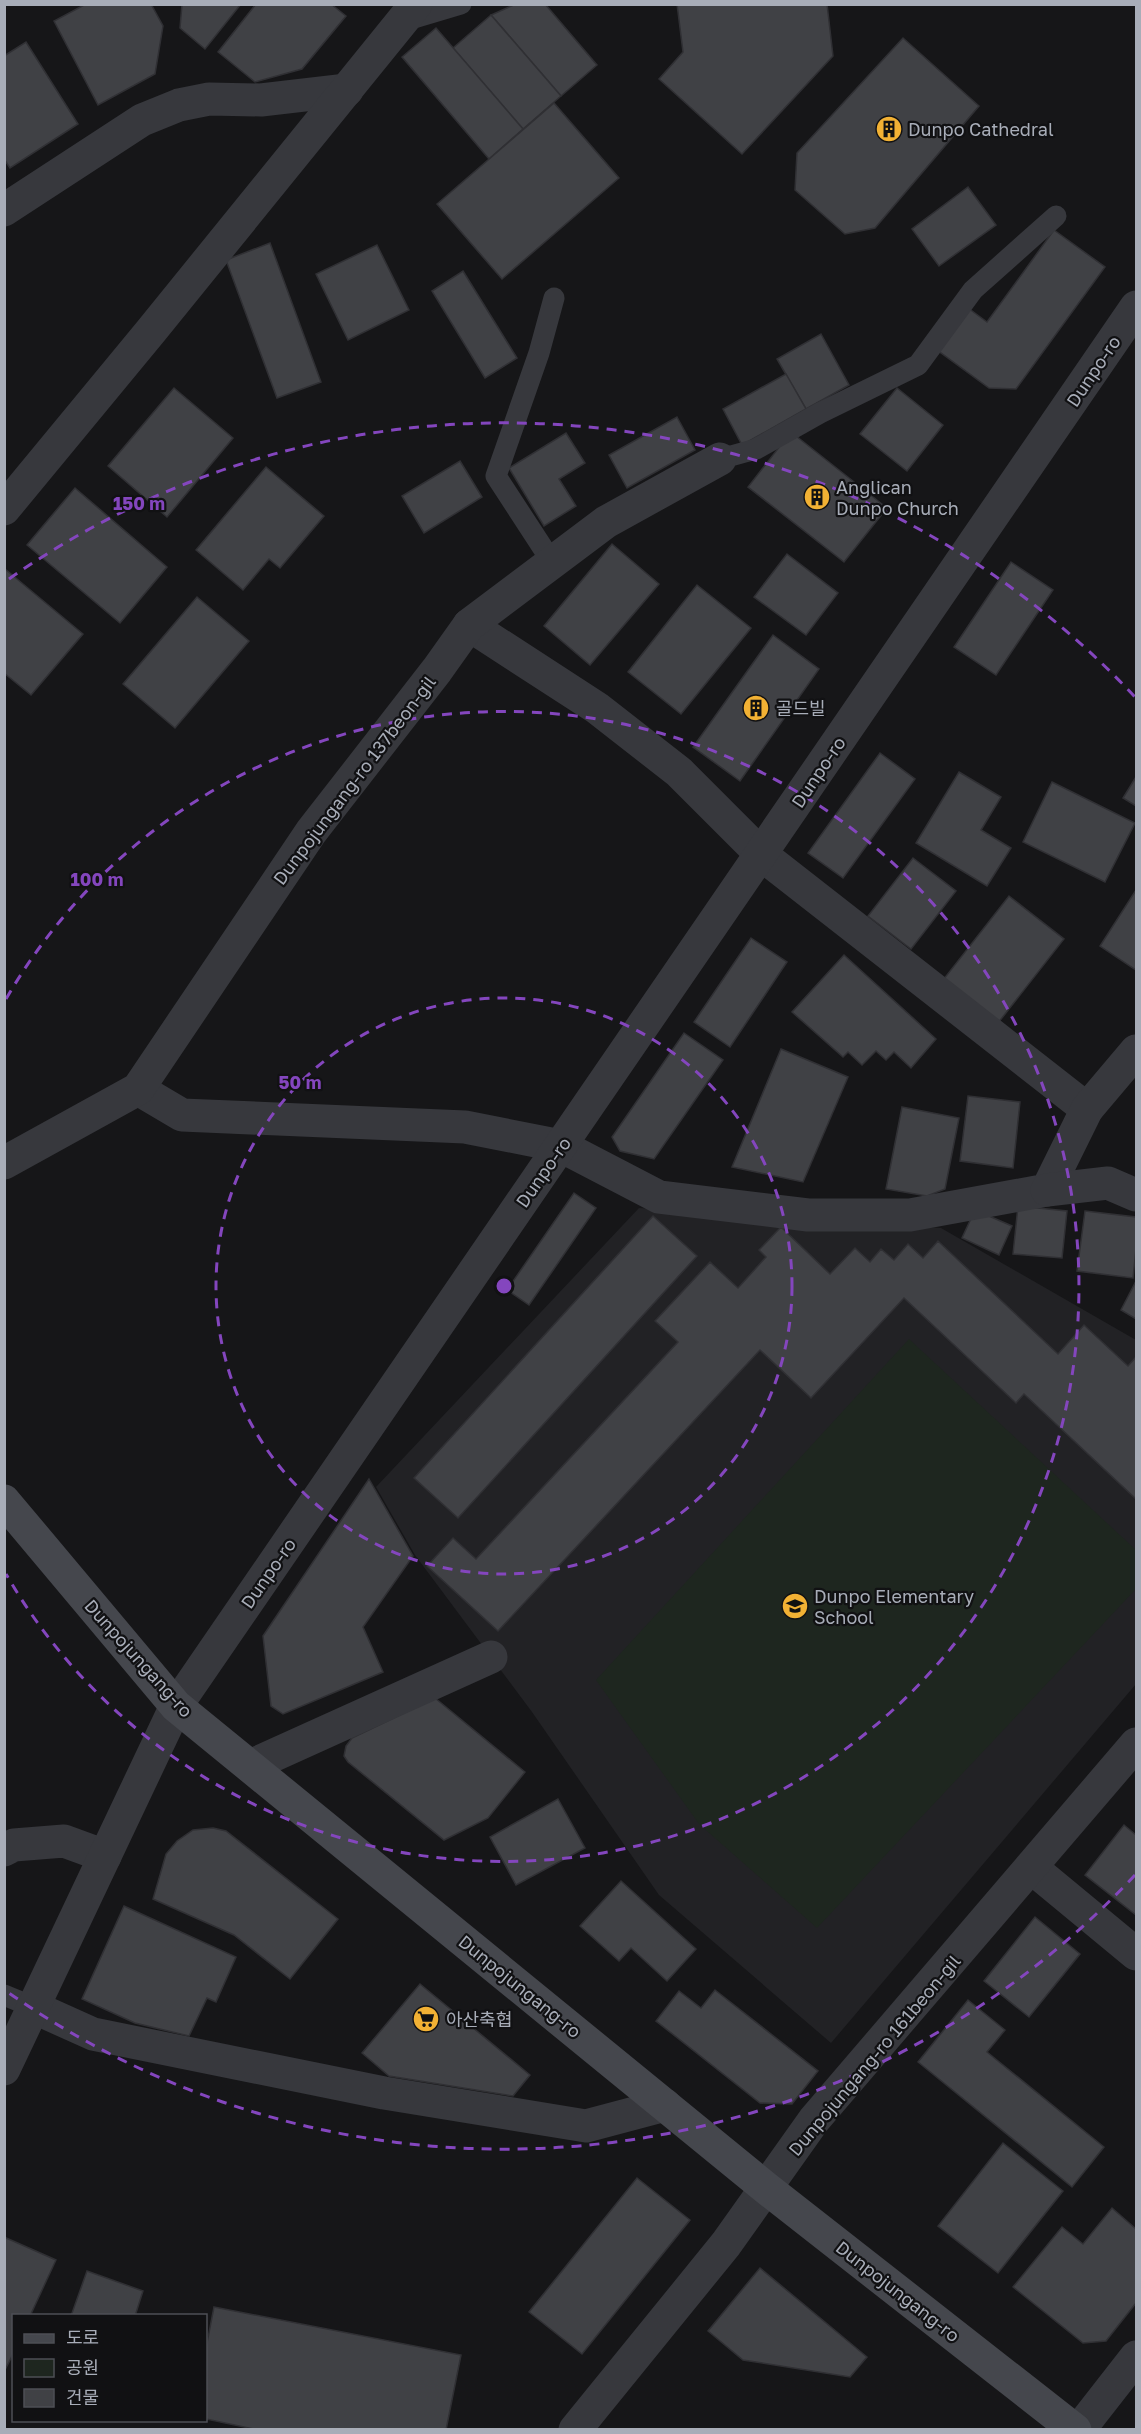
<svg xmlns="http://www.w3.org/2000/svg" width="1141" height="2434" viewBox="0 0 1141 2434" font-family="'Golos Text','Noto Sans KR',sans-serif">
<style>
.built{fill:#222225}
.green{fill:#1e261f}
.building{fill:#404145;stroke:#303034;stroke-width:1.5}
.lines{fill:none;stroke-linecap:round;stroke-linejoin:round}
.lane{stroke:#37383d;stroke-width:21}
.street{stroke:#37383d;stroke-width:33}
.secondary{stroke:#45474d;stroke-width:33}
.ring{fill:none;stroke:#8446be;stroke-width:3;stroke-dasharray:10 8}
.labels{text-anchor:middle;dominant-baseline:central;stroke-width:4.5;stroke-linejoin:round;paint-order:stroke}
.poi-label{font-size:18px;fill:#a8adb8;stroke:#111113;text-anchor:start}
.street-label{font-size:18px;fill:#a8adb8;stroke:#111113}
.centre{fill:#8446be;stroke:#111113;stroke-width:3}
.ring-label{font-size:18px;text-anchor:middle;font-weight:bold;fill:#8446be;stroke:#111113;stroke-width:4.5;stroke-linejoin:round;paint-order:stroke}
</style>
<rect width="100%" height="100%" fill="#161618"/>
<path class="built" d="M 639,1208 L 941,1228 L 1136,1340 L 1136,1684 L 831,2043 L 659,1895 L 532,1712 L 415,1555 L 376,1487 Z"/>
<path class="green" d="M 909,1339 L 1136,1550 L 1136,1589 L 817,1928 L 699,1824 L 596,1680 Z"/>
<g class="building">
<path d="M 86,4 L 151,4 L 163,26 L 155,74 L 98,105 L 54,21 Z"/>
<path d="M 182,4 L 241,4 L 205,49 L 180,28 Z"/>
<path d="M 256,4 L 331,4 L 346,16 L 302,69 L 255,82 L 218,52 Z"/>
<path d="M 516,4 L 545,4 L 597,65 L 561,96 L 491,15 Z"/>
<path d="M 677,4 L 827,4 L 833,56 L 742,154 L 659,79 L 683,52 Z"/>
<path d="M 491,15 L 561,96 L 523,129 L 453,48 Z"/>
<path d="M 436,28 L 523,129 L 489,159 L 402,57 Z"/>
<path d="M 903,38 L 979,106 L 875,228 L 845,234 L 795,190 L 797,153 Z"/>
<path d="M 26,42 L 78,124 L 10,168 L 4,159 L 4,56 Z"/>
<path d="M 554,103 L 619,178 L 502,279 L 437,204 Z"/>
<path d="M 968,187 L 996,225 L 939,266 L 912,229 Z"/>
<path d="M 1054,230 L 1105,267 L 1016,389 L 989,388 L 933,347 L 964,305 L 987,322 Z"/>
<path d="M 270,243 L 321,382 L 277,398 L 226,260 Z"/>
<path d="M 377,245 L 409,310 L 348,340 L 316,274 Z"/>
<path d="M 463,271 L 517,358 L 485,378 L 432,291 Z"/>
<path d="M 821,334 L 849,385 L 806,409 L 777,359 Z"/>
<path d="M 786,374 L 806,409 L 742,445 L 723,409 Z"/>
<path d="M 174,388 L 233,438 L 167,517 L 108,466 Z"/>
<path d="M 897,388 L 943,425 L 907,471 L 860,434 Z"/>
<path d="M 677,417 L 695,450 L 627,488 L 609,455 Z"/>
<path d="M 791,432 L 887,508 L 844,562 L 748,487 Z"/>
<path d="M 566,433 L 585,463 L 559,479 L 576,506 L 544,526 L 509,468 Z"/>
<path d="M 460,461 L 482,497 L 424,533 L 402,496 Z"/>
<path d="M 266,467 L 324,516 L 280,568 L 269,559 L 243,590 L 196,550 Z"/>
<path d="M 75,488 L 167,567 L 120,623 L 27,545 Z"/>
<path d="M 612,544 L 659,584 L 590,665 L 544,626 Z"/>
<path d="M 787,554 L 838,593 L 806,635 L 754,597 Z"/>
<path d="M 1011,562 L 1053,590 L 996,675 L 954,647 Z"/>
<path d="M 5,569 L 83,634 L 31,695 L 4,673 Z"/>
<path d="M 697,585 L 751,628 L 681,714 L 628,672 Z"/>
<path d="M 197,597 L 249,641 L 175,728 L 123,684 Z"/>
<path d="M 773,635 L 819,669 L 740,781 L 693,747 Z"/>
<path d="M 880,753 L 915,779 L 843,878 L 808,853 Z"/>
<path d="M 959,772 L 1001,797 L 981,830 L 1011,848 L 987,886 L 916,843 Z"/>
<path d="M 1136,777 L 1136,806 L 1123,798 Z"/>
<path d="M 1052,782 L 1135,823 L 1105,882 L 1023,842 Z"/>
<path d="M 913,858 L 956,891 L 911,949 L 868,916 Z"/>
<path d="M 1136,890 L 1136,970 L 1100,946 Z"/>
<path d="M 1009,896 L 1064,939 L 998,1023 L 943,980 Z"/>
<path d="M 751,938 L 787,962 L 730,1047 L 694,1022 Z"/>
<path d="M 844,955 L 936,1039 L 911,1068 L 894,1052 L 886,1060 L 876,1051 L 862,1065 L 848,1052 L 843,1057 L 792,1012 Z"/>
<path d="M 684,1033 L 723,1060 L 654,1159 L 620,1151 L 612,1137 Z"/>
<path d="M 781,1049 L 848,1077 L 803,1182 L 732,1167 Z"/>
<path d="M 968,1096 L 1020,1102 L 1013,1168 L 960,1161 Z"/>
<path d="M 902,1107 L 959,1118 L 945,1189 L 927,1196 L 886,1189 Z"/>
<path d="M 574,1193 L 596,1208 L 529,1305 L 507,1290 Z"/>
<path d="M 1018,1206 L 1067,1211 L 1062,1258 L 1013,1254 Z"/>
<path d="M 975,1210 L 1012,1226 L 999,1255 L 962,1238 Z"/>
<path d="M 1085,1211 L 1136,1217 L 1136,1249 L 1133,1278 L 1077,1271 Z"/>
<path d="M 653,1216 L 697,1256 L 458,1518 L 414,1478 Z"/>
<path d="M 781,1227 L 830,1274 L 855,1248 L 870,1262 L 881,1249 L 894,1260 L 908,1244 L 923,1258 L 938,1241 L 1058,1354 L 1084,1325 L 1128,1366 L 1136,1357 L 1136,1499 L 1024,1394 L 1016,1403 L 904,1298 L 811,1398 L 760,1350 L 498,1631 L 427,1566 L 453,1538 L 476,1559 L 678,1342 L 655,1321 L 710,1262 L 738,1288 L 766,1257 L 759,1250 Z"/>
<path d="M 1136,1281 L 1136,1319 L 1121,1310 Z"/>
<path d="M 369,1479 L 413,1556 L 363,1627 L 383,1672 L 283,1714 L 271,1706 L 263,1636 Z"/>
<path d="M 435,1698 L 525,1772 L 488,1818 L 444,1840 L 348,1762 L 344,1756 L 346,1746 L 352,1738 Z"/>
<path d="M 558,1799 L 585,1848 L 516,1885 L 490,1837 Z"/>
<path d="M 1124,1825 L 1136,1835 L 1136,1915 L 1085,1875 Z"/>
<path d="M 213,1828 L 226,1831 L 338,1919 L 290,1979 L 234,1935 L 153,1899 L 166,1854 L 177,1841 L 193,1830 Z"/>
<path d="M 621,1881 L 696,1949 L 667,1981 L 631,1948 L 619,1961 L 580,1926 Z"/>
<path d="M 124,1906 L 236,1957 L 216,2002 L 207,1998 L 189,2036 L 135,2023 L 82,1999 Z"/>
<path d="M 1035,1917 L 1080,1954 L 1029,2017 L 984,1981 Z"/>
<path d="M 420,1984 L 530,2075 L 513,2096 L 389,2076 L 362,2053 Z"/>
<path d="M 715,1990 L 818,2071 L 792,2104 L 760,2103 L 656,2021 L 679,1991 L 701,2008 Z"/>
<path d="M 968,2000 L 1005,2030 L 987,2052 L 1104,2147 L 1072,2187 L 918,2062 Z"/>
<path d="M 1003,2143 L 1063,2191 L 998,2273 L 938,2226 Z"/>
<path d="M 637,2178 L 690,2220 L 582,2354 L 529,2312 Z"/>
<path d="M 1112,2208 L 1136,2229 L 1136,2303 L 1106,2341 L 1083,2343 L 1013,2287 L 1062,2227 L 1083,2244 Z"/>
<path d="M 4,2237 L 56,2260 L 30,2316 L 14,2316 L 14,2352 L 4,2372 Z"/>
<path d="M 760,2268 L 867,2357 L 850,2377 L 743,2360 L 708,2331 Z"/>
<path d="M 87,2271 L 143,2291 L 135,2316 L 71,2316 Z"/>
<path d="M 214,2307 L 461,2355 L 446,2430 L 258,2430 L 206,2419 L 206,2348 Z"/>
</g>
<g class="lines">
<g class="lane">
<path d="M 404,21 L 461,4"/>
<path d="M 720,459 L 756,449 L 820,413 L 918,365 L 973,290 L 1056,216"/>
<path d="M 552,562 L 496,476 L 539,353 L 554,298"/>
<path d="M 4,1995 L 33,2007"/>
</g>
<g class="street">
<path d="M 4,210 L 142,120 L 179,105 L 209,99 L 261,100 L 347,90"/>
<path d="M 4,509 L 151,331 L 416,4"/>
<path d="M 469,625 L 597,708 L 679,772 L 762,855 L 1087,1109"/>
<path d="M 138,1089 L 182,1115 L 465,1127 L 561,1146 L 659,1197 L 808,1215 L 910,1215 L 1047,1190 L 1087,1109 L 1136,1051"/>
<path d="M 4,1163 L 138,1089 L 311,832 L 437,670 L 469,625 L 606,522 L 720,459"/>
<path d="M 1047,1190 L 1108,1183 L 1136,1195"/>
<path d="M 250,1766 L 491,1657"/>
<path d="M 4,1850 L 14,1845 L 64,1841 L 105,1856"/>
<path d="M 1032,1868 L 1136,1954"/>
<path d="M 33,2007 L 93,2034 L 384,2093 L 586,2126 L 665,2105"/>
<path d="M 4,2069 L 176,1706 L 1136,307"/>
<path d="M 575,2430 L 726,2244 L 814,2120 L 1136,1744"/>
<path d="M 1079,2430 L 1136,2357"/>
</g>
<path class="secondary" d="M 4,1501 L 176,1706 L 766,2188 L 1075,2430"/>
</g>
<g class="ring">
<circle cx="504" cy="1286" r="288"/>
<path d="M6 999A575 575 0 1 1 6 1574"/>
<path d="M1135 1875A863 863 0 0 1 9 1993M9 579A863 863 0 0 1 1135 697"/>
</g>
<defs>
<symbol id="building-disc" viewBox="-11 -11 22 22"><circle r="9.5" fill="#f2b134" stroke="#111113"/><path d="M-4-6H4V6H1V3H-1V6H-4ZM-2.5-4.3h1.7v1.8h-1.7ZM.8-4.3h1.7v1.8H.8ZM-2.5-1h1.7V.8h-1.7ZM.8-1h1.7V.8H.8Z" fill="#111"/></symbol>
<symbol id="school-disc" viewBox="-11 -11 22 22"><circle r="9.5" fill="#f2b134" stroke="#111113"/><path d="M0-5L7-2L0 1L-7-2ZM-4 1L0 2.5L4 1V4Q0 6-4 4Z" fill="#111"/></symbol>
<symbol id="supermarket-disc" viewBox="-11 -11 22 22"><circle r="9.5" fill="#f2b134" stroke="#111113"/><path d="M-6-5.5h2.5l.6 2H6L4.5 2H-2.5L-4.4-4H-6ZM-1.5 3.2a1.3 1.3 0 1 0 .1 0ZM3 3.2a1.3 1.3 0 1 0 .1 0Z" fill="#111"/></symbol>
</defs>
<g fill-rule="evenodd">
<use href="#building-disc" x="874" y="114" width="30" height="30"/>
<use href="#building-disc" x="802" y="482" width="30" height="30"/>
<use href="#building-disc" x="741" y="693" width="30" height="30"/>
<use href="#school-disc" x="780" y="1591" width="30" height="30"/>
<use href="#supermarket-disc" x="411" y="2004" width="30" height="30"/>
</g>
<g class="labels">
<g class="poi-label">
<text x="908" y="129">Dunpo Cathedral</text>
<text x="836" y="487">Anglican<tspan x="836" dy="21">Dunpo Church</tspan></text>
<text x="776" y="708">골드빌</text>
<text x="814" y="1596">Dunpo Elementary<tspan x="814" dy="21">School</tspan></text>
<text x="446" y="2019">아산축협</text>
</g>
<g class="street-label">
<text transform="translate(1093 371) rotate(-56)">Dunpo-ro</text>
<text transform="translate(818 772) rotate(-56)">Dunpo-ro</text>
<text transform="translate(354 780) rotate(-53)">Dunpojungang-ro 137beon-gil</text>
<text transform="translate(543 1172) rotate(-55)">Dunpo-ro</text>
<text transform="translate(268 1573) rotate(-55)">Dunpo-ro</text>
<text transform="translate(139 1658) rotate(48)">Dunpojungang-ro</text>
<text transform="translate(520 1986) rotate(39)">Dunpojungang-ro</text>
<text transform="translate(874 2055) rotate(-50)">Dunpojungang-ro 161beon-gil</text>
<text transform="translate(898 2291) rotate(38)">Dunpojungang-ro</text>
</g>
</g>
<circle cx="504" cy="1286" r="9" class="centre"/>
<g class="ring-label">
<text x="139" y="510">150 m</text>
<text x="97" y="886">100 m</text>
<text x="300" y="1089">50 m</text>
</g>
<rect width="1141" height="2434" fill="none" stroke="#a8adb8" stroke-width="12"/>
<rect x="12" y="2314" width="195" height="108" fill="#111113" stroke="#4d4f55" stroke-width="1.5"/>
<rect x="24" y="2334" width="30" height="9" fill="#45474d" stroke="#4d4f55" stroke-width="1.5"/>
<text x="66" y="2344" font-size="18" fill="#a8adb8">도로</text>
<rect x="24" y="2359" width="30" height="18" fill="#1e261f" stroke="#4d4f55" stroke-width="1.5"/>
<text x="66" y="2374" font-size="18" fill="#a8adb8">공원</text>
<rect x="24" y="2389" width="30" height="18" fill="#404145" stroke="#4d4f55" stroke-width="1.5"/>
<text x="66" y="2404" font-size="18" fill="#a8adb8">건물</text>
</svg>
